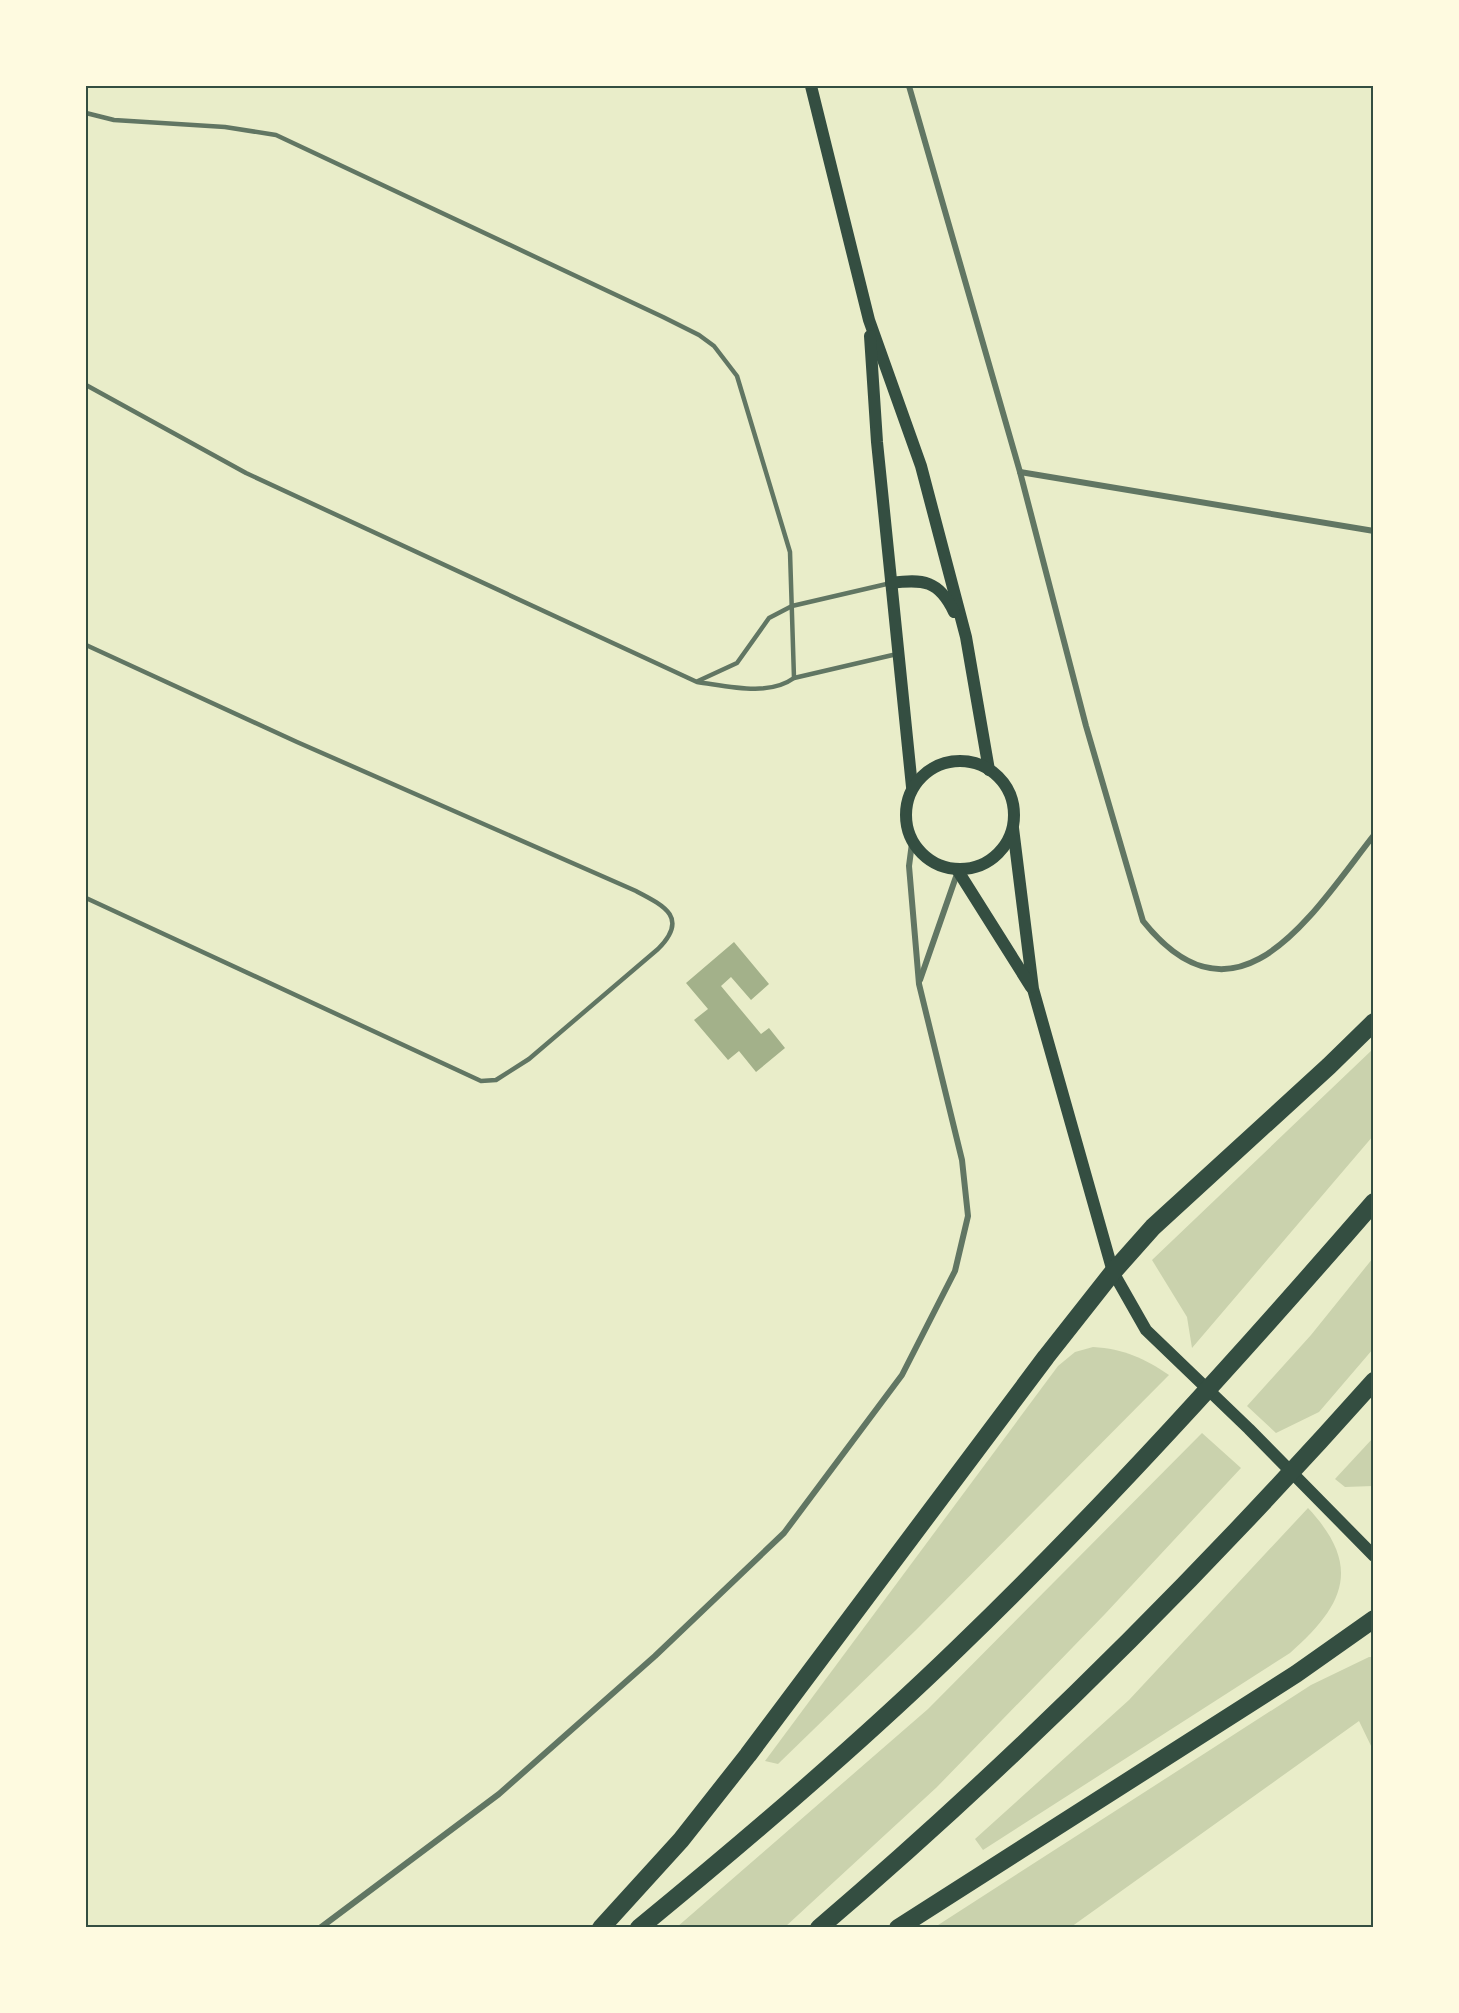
<svg xmlns="http://www.w3.org/2000/svg" width="1459" height="2013" viewBox="0 0 1459 2013" font-family="'PT Sans',sans-serif">
<style>
.green{fill:#cad2ad}
.water{fill:#a3b18a}
.lines{fill:none;stroke-linecap:round;stroke-linejoin:round}
.service{stroke:#617663;stroke-width:4.5}
.minor{stroke:#617663;stroke-width:6}
.secondary{stroke:#344e41;stroke-width:12}
.motorway{stroke:#344e41;stroke-width:18}
.neatline{fill:none;stroke:#344e41;stroke-width:2}
</style>
<rect width="100%" height="100%" fill="#e9edc9"/>
<g class="green">
<path d="M 1373,1049 L 1373,1136 L 1192,1348 L 1187,1317 L 1152,1260 Z"/>
<path d="M 1373,1258 L 1373,1349 L 1319,1412 L 1276,1433 L 1247,1406 L 1311,1335 Z"/>
<path d="M 1093,1347 C 1124,1349 1144,1358 1169,1375 L 917,1629 L 778,1764 L 765,1761 L 1058,1366 L 1075,1352 Z"/>
<path d="M 1202,1433 L 1241,1468 L 1105,1614 L 937,1787 L 785,1927 L 677,1927 L 928,1709 Z"/>
<path d="M 1373,1438 L 1373,1486 L 1345,1487 L 1335,1479 Z"/>
<path d="M 1308,1508 C 1363,1567 1344,1605 1290,1653 L 983,1850 L 975,1839 L 1129,1700 Z"/>
<path d="M 1369,1657 L 1373,1657 L 1373,1750 L 1359,1721 L 1071,1927 L 935,1927 L 1311,1685 Z"/>
</g>
<path class="water" d="M 734,942 L 769,984 L 751,1000 L 731,977 L 721,986 L 761,1034 L 769,1028 L 785,1048 L 756,1072 L 739,1051 L 728,1060 L 694,1020 L 708,1009 L 686,983 Z"/>
<g class="lines">
<g class="service">
<path d="M 86,113 L 114,120 L 225,127 L 276,135 L 663,317 L 699,335 L 714,346 L 737,376 L 790,552 L 794,678"/>
<path d="M 86,385 L 246,473 L 697,682 C 727,686 768,697 794,678 L 897,654"/>
<path d="M 86,645 L 297,742 L 636,891 C 665,906 689,918 658,949 L 529,1059 L 496,1080 L 481,1081 L 86,898"/>
<path d="M 698,681 L 737,663 L 769,618 L 792,606 L 891,583"/>
</g>
<g class="minor">
<path d="M 909,86 L 1020,472 L 1086,726 L 1143,921 C 1238,1040 1314,911 1374,835"/>
<path d="M 1020,472 L 1374,531"/>
<path d="M 920,980 L 958,871"/>
<path d="M 320,1928 L 499,1794 L 655,1656 L 784,1533 L 902,1375 L 955,1271 L 968,1216 L 962,1160 L 919,984 L 909,866 L 912,843"/>
</g>
<g class="secondary">
<path d="M 811,86 L 869,320 L 921,466 L 966,637 L 989,770"/>
<path d="M 870,336 L 877,442 L 912,787"/>
<path d="M 891,583 C 923,579 939,580 954,612"/>
<circle cx="960" cy="815" r="54"/>
<path d="M 1013,828 L 1033,989 L 1113,1272 L 1146,1330 L 1249,1429 L 1374,1556"/>
<path d="M 958,871 L 1031,987"/>
</g>
<g class="motorway">
<path d="M 601,1928 L 681,1840 L 748,1755 L 1046,1357 L 1113,1272 L 1153,1227 L 1329,1066 L 1374,1022"/>
<path d="M 639,1928 C 749,1838 858,1745 959,1647 C 1105,1506 1241,1355 1374,1202"/>
<path d="M 819,1928 C 1017,1759 1201,1575 1374,1381"/>
<path d="M 898,1928 L 1296,1674 L 1374,1619"/>
</g>
</g>
<rect width="1459" height="2013" fill="none" stroke="#fefae0" stroke-width="174"/>
<rect x="87" y="87" width="1285" height="1839" class="neatline"/>
</svg>
